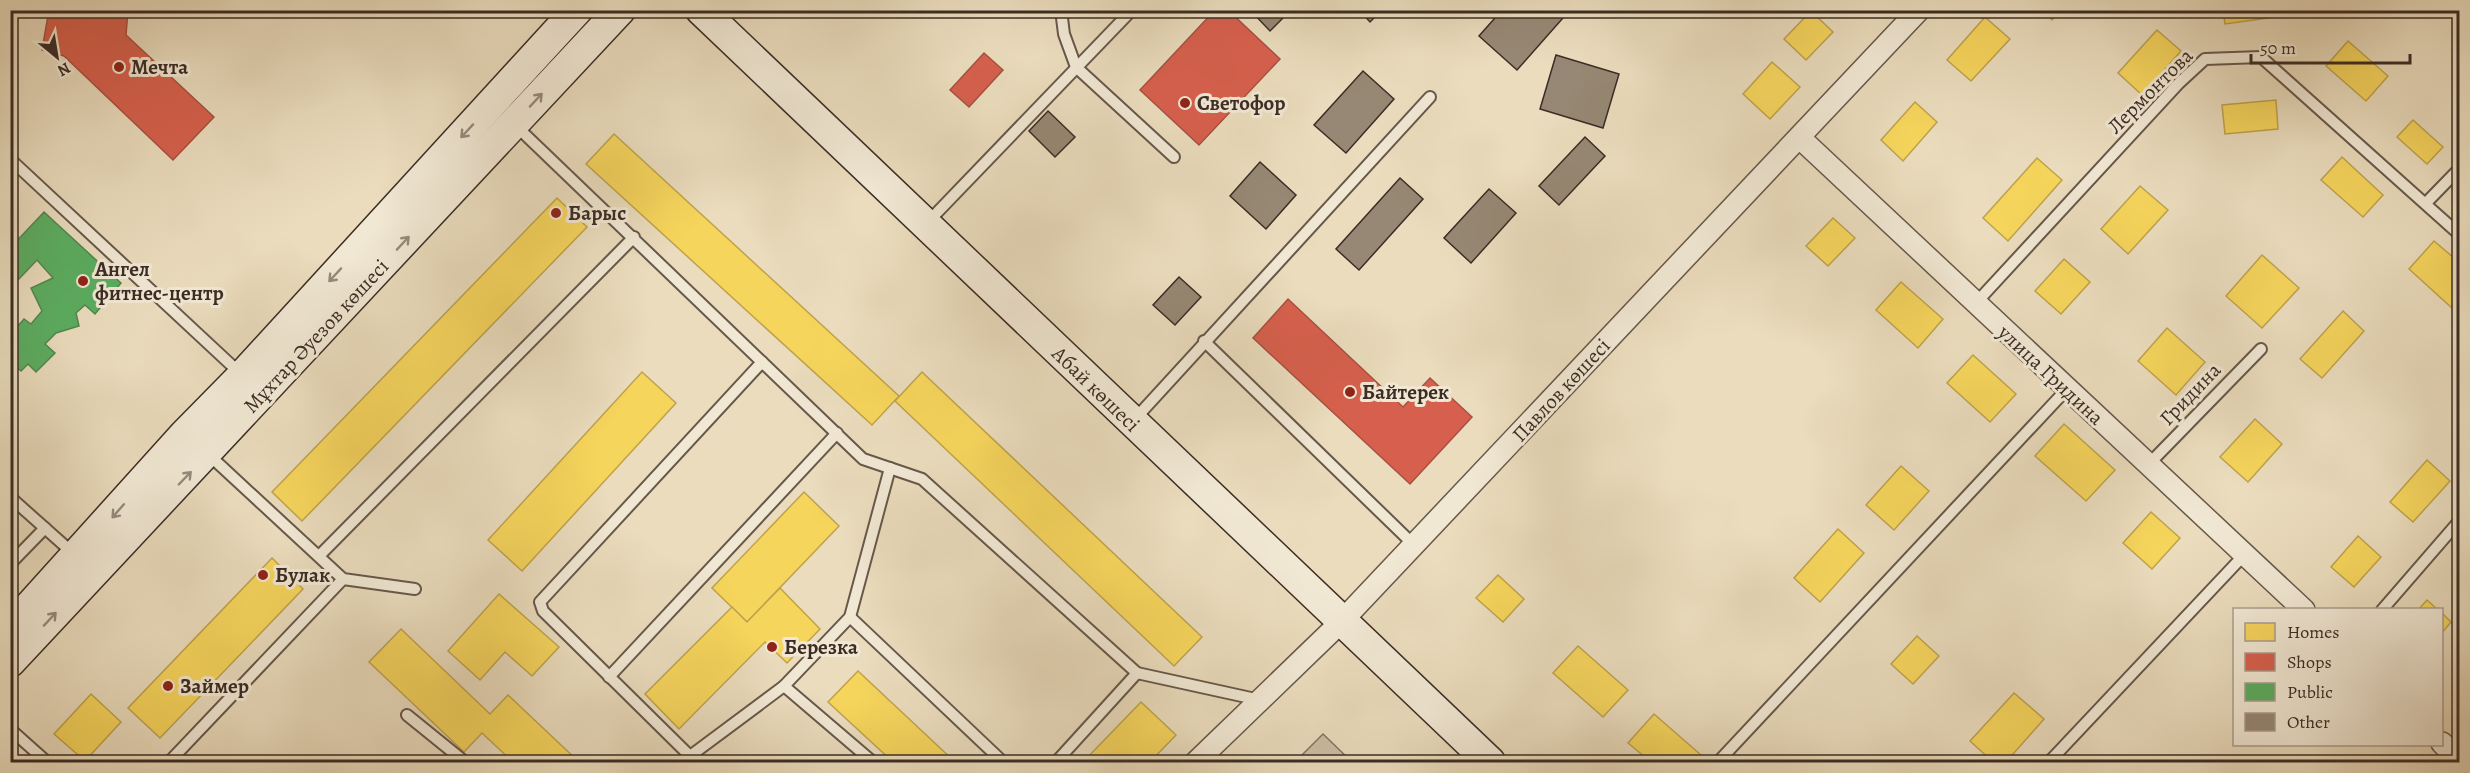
<svg xmlns="http://www.w3.org/2000/svg" width="2470" height="773" viewBox="0 0 2470 773" font-family="Alegreya,serif">
<style>
.green{fill:#ccbea3;stroke:#847564;stroke-width:1.5}
.homes{fill:#f6d55c;stroke:#bea24c;stroke-width:1.5}
.shops{fill:#d6604d;stroke:#a85041;stroke-width:1.5}
.public{fill:#5aae61;stroke:#51874f;stroke-width:1.5}
.building{fill:#968874;stroke:#3b2c25;stroke-width:1.5}
.lines{fill:none;stroke-linecap:round;stroke-linejoin:round}
.service-casing{stroke:#67584b;stroke-width:14}
.minor-casing{stroke:#67584b;stroke-width:24}
.secondary-casing{stroke:#3b2c25;stroke-width:33}
.service{stroke:#f1e8d4;stroke-width:10}
.minor{stroke:#f1e8d4;stroke-width:21}
.secondary{stroke:#f1e8d4;stroke-width:30}
.oneway{stroke:#968a7c}
.poi-dot{fill:#8f2418;stroke:#f1e8d4;stroke-width:2}
.labels{text-anchor:middle;dominant-baseline:central;stroke-width:6;stroke-linejoin:round;paint-order:stroke}
.poi-label{font-size:21px;font-weight:bold;fill:#3b2c25;stroke:#f1e8d4;text-anchor:start}
.street-label{font-size:21px;fill:#3b2c25;stroke:#f1e8d4}
</style>
<rect width="100%" height="100%" fill="#eadcbd"/>
<filter id="stains"><feTurbulence type="fractalNoise" baseFrequency=".00333" numOctaves="4"/><feColorMatrix values="0 0 0 0 .2 0 0 0 0 .09 0 0 0 0 .02 0 0 0 .5 -.17"/></filter>
<radialGradient id="worn" r=".72"><stop offset=".6" stop-color="#630" stop-opacity="0"/><stop offset="1" stop-color="#630" stop-opacity=".3"/></radialGradient>
<path class="green" d="M 1323,734 L 1352,762 L 1295,762 Z"/>
<g class="homes">
<path d="M 2041,10 L 2060,10 L 2052,20 Z"/>
<path d="M 2223,10 L 2274,10 L 2275,17 L 2225,24 Z"/>
<path d="M 1811,11 L 1833,32 L 1806,60 L 1784,39 Z"/>
<path d="M 1985,17 L 2010,39 L 1971,81 L 1947,60 Z"/>
<path d="M 2157,30 L 2181,51 L 2142,95 L 2118,73 Z"/>
<path d="M 2348,41 L 2388,76 L 2366,101 L 2326,66 Z"/>
<path d="M 1772,62 L 1800,87 L 1770,119 L 1743,94 Z"/>
<path d="M 2276,100 L 2278,129 L 2225,134 L 2222,105 Z"/>
<path d="M 1915,102 L 1937,122 L 1903,161 L 1881,140 Z"/>
<path d="M 2413,120 L 2443,147 L 2427,164 L 2397,137 Z"/>
<path d="M 614,134 L 899,396 L 872,425 L 586,164 Z"/>
<path d="M 2342,157 L 2383,195 L 2363,217 L 2321,180 Z"/>
<path d="M 2037,158 L 2062,180 L 2008,241 L 1983,218 Z"/>
<path d="M 2140,186 L 2168,210 L 2128,254 L 2101,229 Z"/>
<path d="M 557,198 L 587,227 L 302,521 L 272,492 Z"/>
<path d="M 1833,218 L 1855,238 L 1828,266 L 1806,246 Z"/>
<path d="M 2434,241 L 2460,263 L 2460,302 L 2453,309 L 2409,269 Z"/>
<path d="M 2262,255 L 2299,288 L 2262,328 L 2226,296 Z"/>
<path d="M 2064,259 L 2090,282 L 2061,314 L 2035,291 Z"/>
<path d="M 1901,282 L 1943,319 L 1918,348 L 1876,310 Z"/>
<path d="M 2343,311 L 2364,331 L 2322,378 L 2300,359 Z"/>
<path d="M 2167,328 L 2205,362 L 2176,395 L 2138,361 Z"/>
<path d="M 1973,355 L 2016,394 L 1990,422 L 1947,383 Z"/>
<path d="M 642,372 L 676,403 L 522,571 L 488,540 Z"/>
<path d="M 922,372 L 1202,637 L 1174,666 L 895,401 Z"/>
<path d="M 2255,419 L 2282,444 L 2248,482 L 2220,457 Z"/>
<path d="M 2064,424 L 2115,470 L 2086,501 L 2035,456 Z"/>
<path d="M 2427,460 L 2450,481 L 2413,522 L 2390,502 Z"/>
<path d="M 1901,466 L 1929,491 L 1894,530 L 1866,505 Z"/>
<path d="M 804,492 L 839,526 L 747,622 L 712,588 Z"/>
<path d="M 2151,512 L 2180,538 L 2152,569 L 2123,543 Z"/>
<path d="M 1838,529 L 1864,553 L 1820,602 L 1794,578 Z"/>
<path d="M 2358,536 L 2381,557 L 2354,587 L 2331,567 Z"/>
<path d="M 272,558 L 303,589 L 160,738 L 128,708 Z"/>
<path d="M 1498,575 L 1524,599 L 1503,622 L 1476,598 Z"/>
<path d="M 780,588 L 820,629 L 787,663 L 765,642 L 679,729 L 645,694 L 732,607 L 747,622 Z"/>
<path d="M 499,594 L 559,647 L 532,676 L 505,652 L 480,680 L 448,651 Z"/>
<path d="M 2427,600 L 2438,610 L 2418,610 Z"/>
<path d="M 2442,613 L 2451,622 L 2442,633 Z"/>
<path d="M 401,629 L 490,714 L 508,695 L 579,762 L 513,762 L 482,733 L 464,752 L 369,662 Z"/>
<path d="M 1917,636 L 1939,656 L 1913,684 L 1891,664 Z"/>
<path d="M 1578,646 L 1628,690 L 1603,717 L 1553,673 Z"/>
<path d="M 858,671 L 955,762 L 893,762 L 828,702 Z"/>
<path d="M 2014,693 L 2044,719 L 2006,762 L 1993,762 L 1970,741 Z"/>
<path d="M 91,694 L 121,722 L 85,761 L 54,734 Z"/>
<path d="M 1141,702 L 1176,735 L 1150,762 L 1083,762 Z"/>
<path d="M 1654,714 L 1701,755 L 1695,762 L 1651,762 L 1628,743 Z"/>
</g>
<g class="shops">
<path d="M 49,10 L 128,10 L 126,35 L 214,117 L 173,160 L 64,56 L 42,50 Z"/>
<path d="M 1215,10 L 1228,10 L 1280,59 L 1199,145 L 1140,90 Z"/>
<path d="M 984,53 L 1003,70 L 969,107 L 950,90 Z"/>
<path d="M 1288,299 L 1403,407 L 1430,378 L 1472,417 L 1410,484 L 1253,338 Z"/>
</g>
<path class="public" d="M 44,212 L 121,283 L 95,314 L 85,305 L 76,313 L 79,326 L 56,333 L 45,344 L 55,353 L 36,372 L 28,364 L 21,371 L 10,362 L 10,321 L 17,327 L 24,319 L 31,324 L 42,311 L 31,288 L 53,278 L 37,260 L 17,281 L 10,274 L 10,248 Z"/>
<g class="building">
<path d="M 1250,10 L 1291,10 L 1270,31 Z"/>
<path d="M 1359,10 L 1382,10 L 1370,22 Z"/>
<path d="M 1502,10 L 1570,10 L 1517,70 L 1479,36 Z"/>
<path d="M 1556,55 L 1619,74 L 1603,128 L 1540,109 Z"/>
<path d="M 1363,71 L 1394,99 L 1346,153 L 1314,125 Z"/>
<path d="M 1048,111 L 1075,137 L 1055,157 L 1029,131 Z"/>
<path d="M 1585,137 L 1605,156 L 1559,205 L 1539,186 Z"/>
<path d="M 1260,162 L 1296,195 L 1266,229 L 1230,196 Z"/>
<path d="M 1400,178 L 1423,199 L 1359,270 L 1336,249 Z"/>
<path d="M 1489,189 L 1516,213 L 1471,263 L 1444,238 Z"/>
<path d="M 1179,277 L 1201,297 L 1175,325 L 1153,305 Z"/>
</g>
<g class="lines">
<defs>
<g id="service">
<path d="M 1065,10 L 1062,18 L 1064,34 L 1076,67 L 1174,157"/>
<path d="M 514,124 L 863,459 L 922,479 L 1137,673 L 1056,762"/>
<path d="M 10,159 L 242,375"/>
<path d="M 2426,203 L 2460,168"/>
<path d="M 927,223 L 1132,10"/>
<path d="M 1975,304 L 2179,83 L 2205,59 L 2261,57 L 2460,235"/>
<path d="M 1204,341 L 1414,545"/>
<path d="M 1134,420 L 1430,97"/>
<path d="M 208,454 L 343,579 L 415,589"/>
<path d="M 2148,465 L 2261,349"/>
<path d="M 10,497 L 74,554"/>
<path d="M 319,556 L 634,237"/>
<path d="M 10,564 L 45,528"/>
<path d="M 2382,610 L 2460,520"/>
<path d="M 850,617 L 1003,762"/>
<path d="M 1137,673 L 1260,700"/>
<path d="M 609,677 L 837,433"/>
<path d="M 407,715 L 465,762"/>
<path d="M 10,729 L 47,762"/>
<path d="M 689,755 L 543,611 L 540,602 L 762,362"/>
<path d="M 169,762 L 343,579"/>
<path d="M 682,762 L 784,686"/>
<path d="M 873,762 L 784,686 L 850,617 L 890,468"/>
<path d="M 1718,762 L 2067,389"/>
<path d="M 2049,762 L 2245,554"/>
</g>
<g id="minor">
<path d="M 1800,138 L 2304,610"/>
<path d="M 2442,743 L 2460,761"/>
<path d="M 1196,762 L 1341,622 L 1919,10"/>
</g>
<g id="secondary">
<path d="M 701,10 L 1490,762"/>
<path d="M 10,628 L 184,435 L 243,375 L 577,10"/>
<path d="M 10,662 L 620,10"/>
</g>
</defs>
<use href="#service" class="service-casing"/>
<use href="#minor" class="minor-casing"/>
<use href="#secondary" class="secondary-casing"/>
<use href="#service" class="service"/>
<use href="#minor" class="minor"/>
<use href="#secondary" class="secondary"/>
</g>
<defs><path id="oneway-shaft" d="M-6 0H5M1.5-3L5.5 0L1.5 3" fill="none" stroke-width="1.6" stroke-linecap="round" stroke-linejoin="round" transform="scale(1.5)"/></defs>
<g class="oneway">
<use href="#oneway-shaft" transform="translate(536 100) rotate(-47)"/>
<use href="#oneway-shaft" transform="translate(467 131) rotate(133)"/>
<use href="#oneway-shaft" transform="translate(403 243) rotate(-47)"/>
<use href="#oneway-shaft" transform="translate(335 275) rotate(133)"/>
<use href="#oneway-shaft" transform="translate(185 478) rotate(-46)"/>
<use href="#oneway-shaft" transform="translate(118 511) rotate(131)"/>
<use href="#oneway-shaft" transform="translate(50 619) rotate(-47)"/>
</g>
<g class="poi-dot">
<circle cx="119" cy="67" r="6"/>
<circle cx="1185" cy="103" r="6"/>
<circle cx="556" cy="213" r="6"/>
<circle cx="83" cy="281" r="6"/>
<circle cx="1350" cy="392" r="6"/>
<circle cx="263" cy="575" r="6"/>
<circle cx="772" cy="647" r="6"/>
<circle cx="168" cy="686" r="6"/>
</g>
<g class="labels">
<g class="poi-label">
<text x="131" y="67">Мечта</text>
<text x="1197" y="103">Светофор</text>
<text x="568" y="213">Барыс</text>
<text x="95" y="269">Ангел<tspan x="95" dy="24">фитнес-центр</tspan></text>
<text x="1362" y="392">Байтерек</text>
<text x="275" y="575">Булак</text>
<text x="784" y="647">Березка</text>
<text x="180" y="686">Займер</text>
</g>
<g class="street-label">
<text transform="translate(2150 91) rotate(-45)">Лермонтова</text>
<text transform="translate(316 336) rotate(-47)">Мұхтар Әуезов көшесі</text>
<text transform="translate(2051 375) rotate(43)">улица Гридина</text>
<text transform="translate(1096 389) rotate(44)">Абай көшесі</text>
<text transform="translate(1561 390) rotate(-47)">Павлов көшесі</text>
<text transform="translate(2190 394) rotate(-46)">Гридина</text>
</g>
</g>
<rect width="2470" height="773" fill="none" stroke="#eadcbd" stroke-width="36"/>
<rect x="12" y="12" width="2446" height="749" fill="none" stroke="#3b2c25" stroke-width="3"/>
<rect x="18" y="18" width="2434" height="737" fill="none" stroke="#3b2c25" stroke-width="1.5"/>
<rect x="2233" y="608" width="210" height="138" fill="#f1e8d4" stroke="#a89d8e" stroke-width="1.5"/>
<rect x="2245" y="623" width="30" height="18" fill="#f6d55c" stroke="#a89d8e" stroke-width="1.5"/>
<text x="2287" y="638" font-size="18" fill="#3b2c25">Homes</text>
<rect x="2245" y="653" width="30" height="18" fill="#d6604d" stroke="#a89d8e" stroke-width="1.5"/>
<text x="2287" y="668" font-size="18" fill="#3b2c25">Shops</text>
<rect x="2245" y="683" width="30" height="18" fill="#5aae61" stroke="#a89d8e" stroke-width="1.5"/>
<text x="2287" y="698" font-size="18" fill="#3b2c25">Public</text>
<rect x="2245" y="713" width="30" height="18" fill="#968874" stroke="#a89d8e" stroke-width="1.5"/>
<text x="2287" y="728" font-size="18" fill="#3b2c25">Other</text>
<g transform="translate(57 57) rotate(150)" stroke="#f1e8d4" stroke-width="4.5" paint-order="stroke">
<path d="M0-4.5L10 22L0 15L-10 22Z" fill="#3b2c25"/>
<text y="-9" font-size="16" font-weight="bold" text-anchor="middle" fill="#3b2c25">N</text>
</g>
<path d="M2251 54v9h159v-9" fill="none" stroke="#3b2c25" stroke-width="3"/>
<text x="2260" y="54" font-size="18" fill="#3b2c25" stroke="#f1e8d4" stroke-width="4.5" paint-order="stroke">50 m</text>
<rect width="100%" height="100%" filter="url(#stains)"/>
<rect width="100%" height="100%" fill="url(#worn)"/>
</svg>
